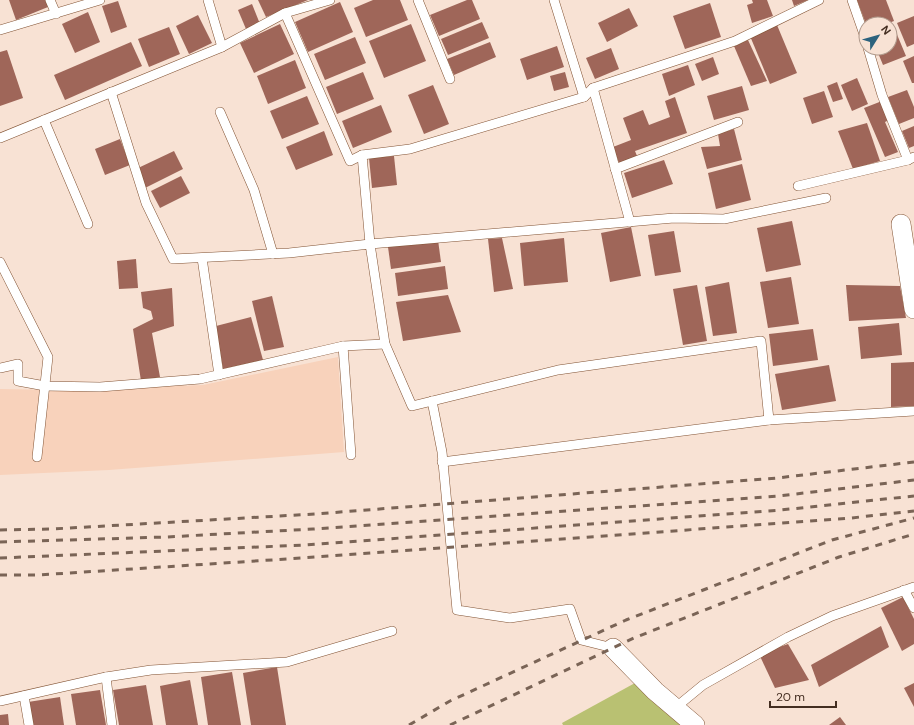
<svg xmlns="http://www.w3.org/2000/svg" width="914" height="725" viewBox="0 0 914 725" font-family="'DM Sans',sans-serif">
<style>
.built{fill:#f8d2bb}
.green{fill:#b9c172}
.building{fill:#9f6659}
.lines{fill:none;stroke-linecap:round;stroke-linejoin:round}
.lane-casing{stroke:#825334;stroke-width:10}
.street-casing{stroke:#825334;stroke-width:20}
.lane{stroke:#fff;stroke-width:9}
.street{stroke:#fff;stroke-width:19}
.rail{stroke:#7a6456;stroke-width:3;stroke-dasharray:7 7;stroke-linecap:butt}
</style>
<rect width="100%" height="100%" fill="#f8e2d4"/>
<path class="built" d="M 338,357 L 344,452 L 109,470 L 0,475 L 0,389 L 62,390 L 203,385 Z"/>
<path class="green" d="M 635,683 L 681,725 L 563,725 L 562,723 Z"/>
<g class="building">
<path d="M 9,0 L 46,0 L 48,7 L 16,20 Z"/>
<path d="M 258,0 L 308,0 L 266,17 Z"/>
<path d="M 373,0 L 400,0 L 408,20 L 366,37 L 354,8 Z"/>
<path d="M 467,0 L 472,0 L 480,19 L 439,36 L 430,15 Z"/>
<path d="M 752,0 L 767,0 L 773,16 L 752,23 L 747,5 L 753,3 Z"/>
<path d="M 792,0 L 808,0 L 794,6 Z"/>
<path d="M 857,0 L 886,0 L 894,21 L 886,24 L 866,24 Z"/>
<path d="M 118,1 L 127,27 L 111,33 L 102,6 Z"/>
<path d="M 340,2 L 353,32 L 308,52 L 295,22 Z"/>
<path d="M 710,3 L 721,37 L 685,49 L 673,16 Z"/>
<path d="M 252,4 L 260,24 L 246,29 L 238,10 Z"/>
<path d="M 629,8 L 638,26 L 607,42 L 598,23 Z"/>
<path d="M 88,12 L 100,42 L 75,53 L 62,24 Z"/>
<path d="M 198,15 L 212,43 L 189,54 L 176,26 Z"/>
<path d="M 914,16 L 914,44 L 907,47 L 897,23 Z"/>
<path d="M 482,22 L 489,38 L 448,55 L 441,39 Z"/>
<path d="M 280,24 L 294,54 L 254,73 L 240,43 Z"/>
<path d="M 411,24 L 426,61 L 384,78 L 369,41 Z"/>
<path d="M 777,25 L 797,73 L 770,84 L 750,36 Z"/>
<path d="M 893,25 L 906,56 L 883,65 L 876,48 L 890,48 L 890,26 Z"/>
<path d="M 169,27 L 180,54 L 149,67 L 138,39 Z"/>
<path d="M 355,37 L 366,63 L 325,80 L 314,54 Z"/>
<path d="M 748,40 L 767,81 L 751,86 L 734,46 Z"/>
<path d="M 131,42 L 142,66 L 65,100 L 54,75 Z"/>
<path d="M 490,42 L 496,57 L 454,75 L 447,59 Z"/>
<path d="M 557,46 L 564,67 L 527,80 L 520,59 Z"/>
<path d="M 611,48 L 619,69 L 595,79 L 586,58 Z"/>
<path d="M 7,50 L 23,98 L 0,106 L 0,52 Z"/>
<path d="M 914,56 L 914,83 L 912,83 L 903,61 Z"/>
<path d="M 713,57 L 719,74 L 702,81 L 695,64 Z"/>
<path d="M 295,60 L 306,88 L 268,104 L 257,76 Z"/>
<path d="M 688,65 L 695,85 L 669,96 L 662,74 Z"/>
<path d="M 363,72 L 374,99 L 337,114 L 326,87 Z"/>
<path d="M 565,72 L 569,87 L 554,91 L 550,76 Z"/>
<path d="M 857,78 L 868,104 L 852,111 L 841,85 Z"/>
<path d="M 837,82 L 843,99 L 833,102 L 827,86 Z"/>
<path d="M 433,85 L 449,124 L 424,134 L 408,95 Z"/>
<path d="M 742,86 L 749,110 L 714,120 L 707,96 Z"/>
<path d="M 907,90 L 914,107 L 914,118 L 899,124 L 888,97 Z"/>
<path d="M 824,91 L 833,117 L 812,124 L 803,98 Z"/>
<path d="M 307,96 L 319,124 L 282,139 L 270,111 Z"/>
<path d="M 675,97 L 687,133 L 635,151 L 637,156 L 619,163 L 613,147 L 631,140 L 623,118 L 643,110 L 649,125 L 670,117 L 665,101 Z"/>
<path d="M 882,101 L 889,120 L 885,122 L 898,152 L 885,157 L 864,108 Z"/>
<path d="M 381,105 L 392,132 L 353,148 L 342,121 Z"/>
<path d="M 867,123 L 880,161 L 853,169 L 838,131 Z"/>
<path d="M 914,126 L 914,146 L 909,148 L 902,131 Z"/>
<path d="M 734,129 L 742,160 L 707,169 L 701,147 L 720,146 L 718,134 Z"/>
<path d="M 324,131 L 333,155 L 296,170 L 286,147 Z"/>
<path d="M 120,139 L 130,165 L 105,175 L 95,149 Z"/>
<path d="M 174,151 L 183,169 L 145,188 L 136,169 Z"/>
<path d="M 394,156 L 397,185 L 372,188 L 369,158 Z"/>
<path d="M 664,160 L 673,184 L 632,198 L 624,173 Z"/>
<path d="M 742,164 L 751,200 L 716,209 L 708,173 Z"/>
<path d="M 181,176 L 190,193 L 160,208 L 151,191 Z"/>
<path d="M 792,221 L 801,265 L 766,272 L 757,228 Z"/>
<path d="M 631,227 L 641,276 L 610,282 L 601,233 Z"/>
<path d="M 674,231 L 681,272 L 655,276 L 648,235 Z"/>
<path d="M 502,238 L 513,289 L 494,292 L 488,239 Z"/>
<path d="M 564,238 L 568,282 L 524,286 L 520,243 Z"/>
<path d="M 438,240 L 441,262 L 391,269 L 388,247 Z"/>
<path d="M 136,259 L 138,288 L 119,289 L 117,261 Z"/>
<path d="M 445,266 L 448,289 L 398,296 L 395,273 Z"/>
<path d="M 791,277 L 799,324 L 768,328 L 760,282 Z"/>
<path d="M 729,282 L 737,333 L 713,336 L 705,287 Z"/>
<path d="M 697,285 L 707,341 L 683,345 L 673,289 Z"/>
<path d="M 846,285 L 900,286 L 906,318 L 849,321 Z"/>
<path d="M 172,288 L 174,326 L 152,333 L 160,377 L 141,381 L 133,329 L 153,319 L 151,311 L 143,308 L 141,292 Z"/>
<path d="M 448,295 L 461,332 L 403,341 L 396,302 Z"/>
<path d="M 272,296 L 284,347 L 264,351 L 252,301 Z"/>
<path d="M 251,317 L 263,360 L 223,369 L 216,326 Z"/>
<path d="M 899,323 L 902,355 L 861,359 L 858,327 Z"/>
<path d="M 813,329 L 818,360 L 773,366 L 769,334 Z"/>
<path d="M 914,362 L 914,406 L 891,407 L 891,363 Z"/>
<path d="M 829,365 L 836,401 L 782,410 L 775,374 Z"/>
<path d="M 903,597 L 914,619 L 914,644 L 902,651 L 881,608 Z"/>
<path d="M 881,626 L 889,647 L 819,687 L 811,665 Z"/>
<path d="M 788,644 L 809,680 L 775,688 L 759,654 Z"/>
<path d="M 277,667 L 286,725 L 251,725 L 243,673 Z"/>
<path d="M 232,672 L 241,725 L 208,725 L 201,677 Z"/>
<path d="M 190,680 L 198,725 L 166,725 L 160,686 Z"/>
<path d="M 914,683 L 914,707 L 904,688 Z"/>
<path d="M 146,685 L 153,725 L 119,725 L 113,690 Z"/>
<path d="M 100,690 L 106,725 L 76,725 L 71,694 Z"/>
<path d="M 60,697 L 64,725 L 32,725 L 28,702 Z"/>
<path d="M 8,714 L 9,725 L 0,725 L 0,715 Z"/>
<path d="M 840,717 L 846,725 L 829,725 Z"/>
</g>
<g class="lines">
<defs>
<g id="lane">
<path d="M 50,0 L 56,14"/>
<path d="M 208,0 L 222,47"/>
<path d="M 418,0 L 450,79"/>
<path d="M 554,0 L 584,97"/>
<path d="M 852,0 L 866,40"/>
<path d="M 285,13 L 350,161 L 362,155 L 410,149 L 584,97 L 593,88 L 735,41 L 819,0"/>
<path d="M 0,30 L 100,0"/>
<path d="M 868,48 L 882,95 L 908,160"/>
<path d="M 593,88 L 630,222"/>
<path d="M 111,92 L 146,203 L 173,259 L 289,253 L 370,244 L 385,344 L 412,406 L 558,370 L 761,341 L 769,420 L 914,411"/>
<path d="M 220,112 L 254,190 L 273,254"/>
<path d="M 44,120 L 88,224"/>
<path d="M 0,138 L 222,47 L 285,13 L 330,0"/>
<path d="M 362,155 L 370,244 L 674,218 L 724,219 L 826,198"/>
<path d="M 615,169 L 738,122"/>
<path d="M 798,186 L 908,160 L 914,157"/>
<path d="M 202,258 L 219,375"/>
<path d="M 0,262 L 48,357 L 37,457"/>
<path d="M 343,346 L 385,344"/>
<path d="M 0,368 L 18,364 L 18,381 L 45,386 L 100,387 L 200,379 L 343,346 L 351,455"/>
<path d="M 432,401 L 442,452 L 457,610 L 510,618 L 570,609 L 581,640 L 613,648"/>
<path d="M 442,462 L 769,420"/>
<path d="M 904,590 L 914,608"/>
<path d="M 106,677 L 112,725"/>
<path d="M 24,696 L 29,725"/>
<path d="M 0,701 L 106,677 L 151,670 L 287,662 L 392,631"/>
<path d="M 675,708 L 703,685 L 788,637 L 832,616 L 914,587"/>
</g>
<g id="street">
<path d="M 901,224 L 914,309"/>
<path d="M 613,648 L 655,691 L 695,725"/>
</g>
</defs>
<use href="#lane" class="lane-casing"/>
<use href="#street" class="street-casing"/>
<use href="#lane" class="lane"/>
<use href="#street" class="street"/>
<g class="rail">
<path d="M 0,530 L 52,529 L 315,514 L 777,478 L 914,462"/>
<path d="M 0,542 L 166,537 L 313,529 L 779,496 L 914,480"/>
<path d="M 0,558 L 305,545 L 781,510 L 914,496"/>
<path d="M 0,575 L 38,575 L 302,558 L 851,518 L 914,511"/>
<path d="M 409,725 L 450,701 L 626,620 L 832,540 L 914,518"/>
<path d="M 450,725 L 634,638 L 839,557 L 914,534"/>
</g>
</g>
<g transform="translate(878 36) rotate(53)"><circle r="19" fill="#f8e2d4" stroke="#b09a8c"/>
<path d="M0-3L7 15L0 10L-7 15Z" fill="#2c627d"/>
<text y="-6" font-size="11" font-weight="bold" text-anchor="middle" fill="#442e21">N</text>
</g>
<path d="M770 701v6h66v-6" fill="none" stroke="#442e21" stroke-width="2"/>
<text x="776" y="701" font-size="12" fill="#442e21" stroke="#f8e2d4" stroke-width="3" paint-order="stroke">20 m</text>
</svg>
